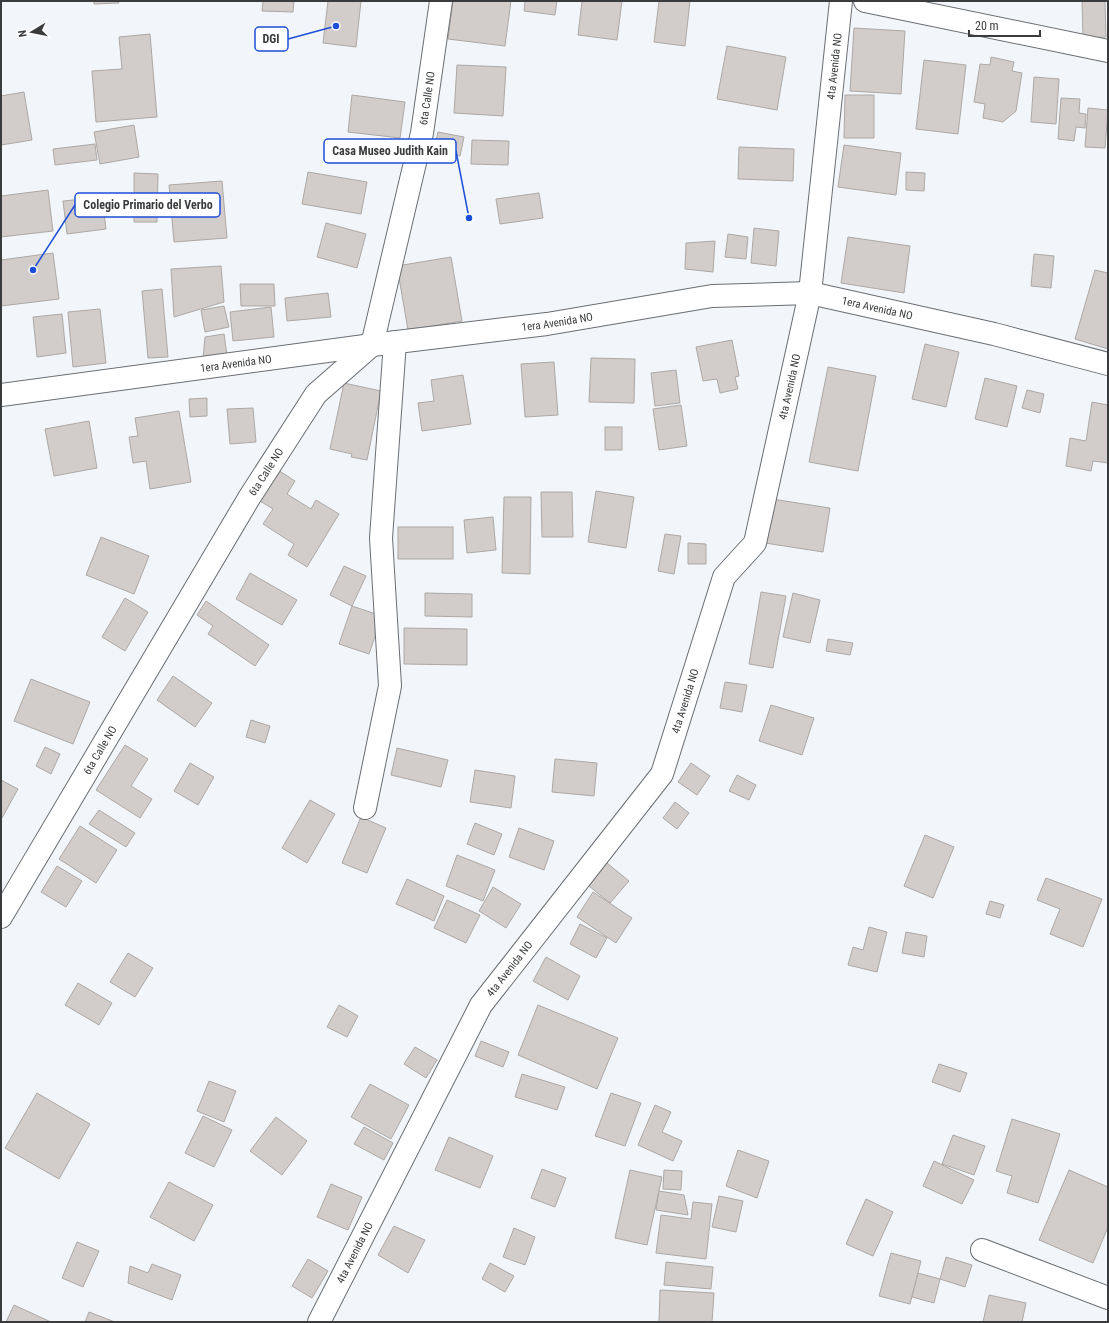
<svg xmlns="http://www.w3.org/2000/svg" width="1109" height="1323" viewBox="0 0 1109 1323" font-family="'Roboto Condensed',sans-serif">
<style>
.building{fill:#d2ccca;stroke:#ada8a5}
.lines{fill:none;stroke-linecap:round;stroke-linejoin:round}
.minor-casing{stroke:#6a6e72;stroke-width:24}
.minor{stroke:#fff;stroke-width:22}
.labels{text-anchor:middle;dominant-baseline:central;stroke-width:3.5;stroke-linejoin:round;paint-order:stroke}
.street-label{font-size:11px;fill:#393b3d;stroke:#fff}
.leader{fill:none;stroke:#1d4ed8;stroke-width:1.5}
.callout-dot{fill:#1d4ed8;stroke:#fff;stroke-width:1.5}
.callout{fill:#fff;stroke:#1d4ed8;stroke-width:1.5}
.callout-label{font-size:12px;text-anchor:middle;font-weight:bold;fill:#393b3d}
</style>
<rect width="100%" height="100%" fill="#f2f6fa"/>
<g class="building">
<path d="M 94,1 L 118,1 L 119,3 L 94,4 Z"/>
<path d="M 263,1 L 294,1 L 293,12 L 262,11 Z"/>
<path d="M 328,1 L 361,1 L 356,47 L 323,43 Z"/>
<path d="M 453,1 L 511,1 L 505,46 L 448,39 Z"/>
<path d="M 525,1 L 557,1 L 555,15 L 524,11 Z"/>
<path d="M 582,1 L 622,1 L 617,40 L 578,35 Z"/>
<path d="M 659,1 L 690,1 L 685,46 L 654,42 Z"/>
<path d="M 1082,1 L 1105,1 L 1106,37 L 1083,38 Z"/>
<path d="M 854,28 L 905,31 L 901,94 L 850,91 Z"/>
<path d="M 150,34 L 157,117 L 96,122 L 92,71 L 122,69 L 119,37 Z"/>
<path d="M 727,46 L 786,57 L 777,110 L 717,99 Z"/>
<path d="M 991,57 L 1014,62 L 1012,71 L 1022,73 L 1016,111 L 1003,122 L 983,118 L 985,104 L 974,102 L 980,64 L 990,65 Z"/>
<path d="M 924,60 L 966,65 L 958,134 L 916,129 Z"/>
<path d="M 457,65 L 506,67 L 503,116 L 454,113 Z"/>
<path d="M 1034,77 L 1059,79 L 1056,124 L 1031,122 Z"/>
<path d="M 24,92 L 32,140 L 1,145 L 1,96 Z"/>
<path d="M 352,95 L 405,102 L 400,138 L 348,132 Z"/>
<path d="M 845,95 L 874,95 L 874,138 L 844,138 Z"/>
<path d="M 1061,98 L 1080,99 L 1079,113 L 1086,114 L 1085,128 L 1076,127 L 1074,141 L 1058,139 Z"/>
<path d="M 1088,108 L 1108,110 L 1105,148 L 1085,147 Z"/>
<path d="M 134,125 L 139,157 L 100,164 L 94,132 Z"/>
<path d="M 438,132 L 464,137 L 460,156 L 434,151 Z"/>
<path d="M 472,140 L 509,141 L 508,165 L 471,164 Z"/>
<path d="M 95,144 L 97,160 L 55,165 L 53,149 Z"/>
<path d="M 844,145 L 901,153 L 896,195 L 838,187 Z"/>
<path d="M 739,147 L 794,149 L 793,181 L 738,179 Z"/>
<path d="M 308,172 L 367,182 L 361,214 L 302,204 Z"/>
<path d="M 906,172 L 925,173 L 924,191 L 906,190 Z"/>
<path d="M 134,173 L 158,174 L 157,222 L 134,222 Z"/>
<path d="M 222,181 L 227,238 L 174,242 L 169,185 Z"/>
<path d="M 48,190 L 53,231 L 1,237 L 1,196 Z"/>
<path d="M 539,193 L 543,218 L 500,224 L 496,199 Z"/>
<path d="M 102,197 L 106,229 L 67,234 L 63,201 Z"/>
<path d="M 326,223 L 366,234 L 357,268 L 317,257 Z"/>
<path d="M 754,228 L 779,231 L 776,266 L 751,263 Z"/>
<path d="M 728,234 L 748,237 L 746,259 L 725,257 Z"/>
<path d="M 848,237 L 910,246 L 904,293 L 841,283 Z"/>
<path d="M 715,241 L 713,272 L 685,269 L 686,243 Z"/>
<path d="M 53,253 L 59,299 L 1,306 L 1,260 Z"/>
<path d="M 1034,254 L 1054,256 L 1051,288 L 1031,286 Z"/>
<path d="M 451,257 L 462,321 L 408,330 L 397,266 Z"/>
<path d="M 221,266 L 224,302 L 174,317 L 171,269 Z"/>
<path d="M 1095,270 L 1108,273 L 1108,349 L 1075,339 Z"/>
<path d="M 240,284 L 274,284 L 275,306 L 241,306 Z"/>
<path d="M 162,289 L 168,357 L 148,358 L 142,291 Z"/>
<path d="M 328,293 L 331,317 L 287,321 L 285,298 Z"/>
<path d="M 224,306 L 229,327 L 205,332 L 201,310 Z"/>
<path d="M 271,307 L 274,337 L 233,341 L 230,312 Z"/>
<path d="M 100,309 L 106,363 L 73,367 L 68,312 Z"/>
<path d="M 62,314 L 66,353 L 37,357 L 33,317 Z"/>
<path d="M 224,334 L 227,355 L 203,359 L 205,337 Z"/>
<path d="M 732,340 L 739,376 L 735,377 L 738,389 L 720,393 L 717,379 L 703,381 L 696,347 Z"/>
<path d="M 925,344 L 959,352 L 946,407 L 912,399 Z"/>
<path d="M 591,358 L 635,359 L 634,403 L 589,402 Z"/>
<path d="M 554,362 L 558,415 L 525,417 L 521,364 Z"/>
<path d="M 828,367 L 876,376 L 858,471 L 809,462 Z"/>
<path d="M 676,370 L 680,403 L 655,406 L 651,373 Z"/>
<path d="M 463,375 L 471,424 L 422,431 L 418,403 L 434,401 L 431,380 Z"/>
<path d="M 985,378 L 1017,386 L 1007,427 L 975,419 Z"/>
<path d="M 344,383 L 381,391 L 367,460 L 351,457 L 352,454 L 330,449 Z"/>
<path d="M 1027,390 L 1044,394 L 1040,413 L 1022,408 Z"/>
<path d="M 207,398 L 207,416 L 190,417 L 189,399 Z"/>
<path d="M 1092,402 L 1108,405 L 1108,463 L 1093,461 L 1091,471 L 1066,466 L 1070,438 L 1086,441 Z"/>
<path d="M 681,405 L 687,446 L 659,450 L 653,409 Z"/>
<path d="M 253,408 L 256,442 L 230,444 L 227,409 Z"/>
<path d="M 179,411 L 191,482 L 150,489 L 146,461 L 133,463 L 129,437 L 138,436 L 135,418 Z"/>
<path d="M 89,421 L 97,468 L 54,476 L 45,429 Z"/>
<rect x="605" y="427" width="17" height="23"/>
<path d="M 278,470 L 295,481 L 287,494 L 311,509 L 316,500 L 339,514 L 307,567 L 288,555 L 294,544 L 263,524 L 273,509 L 260,501 Z"/>
<path d="M 596,491 L 634,497 L 626,548 L 588,542 Z"/>
<path d="M 541,492 L 572,492 L 573,537 L 542,537 Z"/>
<path d="M 504,497 L 531,497 L 530,574 L 502,573 Z"/>
<path d="M 772,499 L 830,508 L 823,552 L 765,543 Z"/>
<path d="M 493,517 L 496,550 L 467,553 L 464,520 Z"/>
<rect x="398" y="527" width="55" height="32"/>
<path d="M 665,534 L 681,536 L 674,574 L 658,571 Z"/>
<path d="M 101,537 L 149,556 L 134,594 L 86,575 Z"/>
<path d="M 688,543 L 706,544 L 706,564 L 688,564 Z"/>
<path d="M 344,566 L 366,576 L 352,606 L 330,595 Z"/>
<path d="M 250,573 L 297,600 L 282,625 L 236,599 Z"/>
<path d="M 761,592 L 786,596 L 773,668 L 749,664 Z"/>
<path d="M 425,593 L 472,594 L 472,617 L 425,616 Z"/>
<path d="M 793,593 L 820,600 L 810,643 L 783,637 Z"/>
<path d="M 125,598 L 148,612 L 125,651 L 102,637 Z"/>
<path d="M 206,601 L 269,645 L 255,666 L 208,634 L 213,626 L 197,615 Z"/>
<path d="M 352,606 L 382,616 L 369,654 L 339,644 Z"/>
<path d="M 404,628 L 467,629 L 467,665 L 404,664 Z"/>
<path d="M 828,639 L 853,643 L 850,655 L 826,651 Z"/>
<path d="M 173,676 L 212,703 L 195,727 L 157,700 Z"/>
<path d="M 31,679 L 90,702 L 73,744 L 14,721 Z"/>
<path d="M 725,682 L 747,685 L 742,712 L 720,708 Z"/>
<path d="M 771,705 L 814,718 L 802,755 L 759,741 Z"/>
<path d="M 251,720 L 270,726 L 265,743 L 246,737 Z"/>
<path d="M 125,745 L 148,759 L 131,786 L 152,799 L 140,818 L 96,790 Z"/>
<path d="M 45,747 L 60,754 L 51,774 L 36,766 Z"/>
<path d="M 397,748 L 448,760 L 441,787 L 391,775 Z"/>
<path d="M 555,759 L 597,763 L 594,796 L 552,792 Z"/>
<path d="M 190,763 L 214,777 L 198,805 L 174,791 Z"/>
<path d="M 691,763 L 710,776 L 697,795 L 678,782 Z"/>
<path d="M 475,770 L 515,776 L 511,808 L 470,802 Z"/>
<path d="M 737,775 L 756,785 L 749,800 L 729,791 Z"/>
<path d="M 1,780 L 18,789 L 2,818 L 1,817 Z"/>
<path d="M 310,800 L 335,814 L 307,863 L 282,848 Z"/>
<path d="M 675,802 L 689,813 L 677,829 L 663,818 Z"/>
<path d="M 99,810 L 135,833 L 126,847 L 89,824 Z"/>
<path d="M 361,817 L 386,828 L 367,873 L 342,863 Z"/>
<path d="M 475,823 L 502,834 L 494,855 L 467,844 Z"/>
<path d="M 80,826 L 117,850 L 96,883 L 59,859 Z"/>
<path d="M 519,828 L 554,841 L 544,870 L 509,857 Z"/>
<path d="M 925,835 L 954,847 L 933,898 L 904,886 Z"/>
<path d="M 457,855 L 495,870 L 483,901 L 446,886 Z"/>
<path d="M 607,863 L 629,881 L 610,903 L 589,886 Z"/>
<path d="M 57,866 L 82,881 L 66,907 L 41,892 Z"/>
<path d="M 1046,878 L 1102,899 L 1083,947 L 1050,934 L 1060,909 L 1037,900 Z"/>
<path d="M 407,879 L 444,896 L 434,921 L 396,904 Z"/>
<path d="M 493,887 L 521,904 L 506,928 L 479,911 Z"/>
<path d="M 593,892 L 632,918 L 616,943 L 577,917 Z"/>
<path d="M 447,900 L 480,915 L 466,943 L 434,928 Z"/>
<path d="M 990,901 L 1004,905 L 1000,918 L 986,914 Z"/>
<path d="M 580,924 L 607,938 L 596,958 L 570,944 Z"/>
<path d="M 869,927 L 887,932 L 877,972 L 848,965 L 853,947 L 863,950 Z"/>
<path d="M 906,932 L 927,936 L 924,957 L 902,953 Z"/>
<path d="M 128,953 L 153,968 L 135,997 L 110,982 Z"/>
<path d="M 546,957 L 580,976 L 568,1000 L 533,981 Z"/>
<path d="M 78,983 L 112,1003 L 99,1025 L 65,1005 Z"/>
<path d="M 339,1005 L 358,1016 L 347,1037 L 327,1027 Z"/>
<path d="M 538,1005 L 618,1038 L 597,1089 L 518,1055 Z"/>
<path d="M 481,1041 L 509,1052 L 503,1067 L 475,1056 Z"/>
<path d="M 415,1047 L 437,1060 L 426,1078 L 404,1064 Z"/>
<path d="M 939,1064 L 967,1073 L 960,1092 L 932,1082 Z"/>
<path d="M 522,1074 L 565,1087 L 557,1110 L 515,1097 Z"/>
<path d="M 209,1081 L 236,1091 L 224,1122 L 197,1111 Z"/>
<path d="M 370,1084 L 409,1105 L 391,1139 L 351,1117 Z"/>
<path d="M 37,1093 L 90,1124 L 59,1179 L 5,1148 Z"/>
<path d="M 611,1093 L 641,1103 L 625,1146 L 595,1136 Z"/>
<path d="M 655,1105 L 671,1112 L 662,1132 L 682,1141 L 673,1161 L 638,1145 Z"/>
<path d="M 203,1116 L 232,1130 L 214,1167 L 185,1153 Z"/>
<path d="M 276,1117 L 307,1141 L 282,1175 L 250,1151 Z"/>
<path d="M 1012,1119 L 1060,1134 L 1038,1203 L 1007,1193 L 1012,1176 L 996,1171 Z"/>
<path d="M 364,1127 L 393,1143 L 384,1160 L 354,1144 Z"/>
<path d="M 953,1135 L 985,1146 L 974,1175 L 942,1164 Z"/>
<path d="M 449,1137 L 493,1156 L 480,1188 L 435,1170 Z"/>
<path d="M 738,1150 L 769,1161 L 757,1198 L 726,1186 Z"/>
<path d="M 934,1161 L 974,1180 L 962,1204 L 923,1186 Z"/>
<path d="M 542,1169 L 566,1178 L 555,1207 L 531,1198 Z"/>
<path d="M 630,1170 L 662,1177 L 647,1245 L 615,1238 Z"/>
<path d="M 664,1170 L 682,1171 L 681,1190 L 663,1189 Z"/>
<path d="M 1069,1170 L 1108,1187 L 1108,1227 L 1093,1263 L 1039,1240 Z"/>
<path d="M 169,1182 L 213,1205 L 194,1241 L 150,1217 Z"/>
<path d="M 331,1184 L 362,1197 L 348,1230 L 317,1217 Z"/>
<path d="M 659,1191 L 684,1195 L 688,1215 L 656,1210 Z"/>
<path d="M 719,1196 L 743,1201 L 736,1232 L 712,1227 Z"/>
<path d="M 866,1199 L 893,1212 L 873,1256 L 846,1244 Z"/>
<path d="M 693,1202 L 712,1204 L 706,1259 L 656,1253 L 661,1215 L 691,1219 Z"/>
<path d="M 394,1226 L 425,1240 L 408,1273 L 378,1255 Z"/>
<path d="M 514,1228 L 535,1237 L 525,1265 L 503,1257 Z"/>
<path d="M 77,1242 L 99,1251 L 83,1287 L 62,1278 Z"/>
<path d="M 891,1253 L 921,1261 L 910,1304 L 879,1296 Z"/>
<path d="M 946,1257 L 972,1265 L 965,1287 L 940,1279 Z"/>
<path d="M 308,1259 L 328,1271 L 312,1298 L 292,1286 Z"/>
<path d="M 666,1262 L 713,1267 L 711,1289 L 664,1285 Z"/>
<path d="M 490,1263 L 514,1276 L 505,1292 L 482,1279 Z"/>
<path d="M 152,1264 L 181,1275 L 172,1300 L 128,1283 L 130,1266 L 148,1273 Z"/>
<path d="M 918,1273 L 940,1279 L 934,1303 L 912,1297 Z"/>
<path d="M 660,1290 L 714,1293 L 712,1322 L 659,1322 Z"/>
<path d="M 989,1295 L 1026,1303 L 1022,1322 L 983,1322 Z"/>
<path d="M 14,1305 L 51,1322 L 6,1322 Z"/>
<path d="M 89,1312 L 115,1322 L 85,1322 Z"/>
</g>
<g class="lines">
<defs>
<g id="minor">
<path d="M 865,1 L 1108,51"/>
<path id="s1" d="M 1,395 L 372,345 L 547,324 L 712,296 L 810,293 L 994,334 L 1108,364"/>
<path d="M 365,808 L 390,686 L 381,538 L 395,342"/>
<path id="s2" d="M 1,917 L 249,498 L 316,394 L 372,345 L 422,133 L 441,1"/>
<path d="M 982,1250 L 1108,1298"/>
<path id="s3" d="M 319,1322 L 481,1005 L 662,774 L 724,577 L 755,543 L 810,293 L 841,1"/>
</g>
</defs>
<use href="#minor" class="minor-casing"/>
<use href="#minor" class="minor"/>
</g>
<g class="labels">
<g class="street-label">
<text stroke="none"><textPath href="#s3" startOffset="1386">4ta Avenida NO</textPath></text>
<text stroke="none"><textPath href="#s2" startOffset="938">6ta Calle NO</textPath></text>
<text stroke="none"><textPath href="#s1" startOffset="885">1era Avenida NO</textPath></text>
<text stroke="none"><textPath href="#s1" startOffset="561">1era Avenida NO</textPath></text>
<text stroke="none"><textPath href="#s1" startOffset="237">1era Avenida NO</textPath></text>
<text stroke="none"><textPath href="#s3" startOffset="1062">4ta Avenida NO</textPath></text>
<text stroke="none"><textPath href="#s2" startOffset="518">6ta Calle NO</textPath></text>
<text stroke="none"><textPath href="#s3" startOffset="726">4ta Avenida NO</textPath></text>
<text stroke="none"><textPath href="#s2" startOffset="194">6ta Calle NO</textPath></text>
<text stroke="none"><textPath href="#s3" startOffset="402">4ta Avenida NO</textPath></text>
<text stroke="none"><textPath href="#s3" startOffset="78">4ta Avenida NO</textPath></text>
</g>
</g>
<path class="leader" d="M336 26L288 39M469 218L456 151M33 270L75 205"/>
<g class="callout-dot">
<circle cx="336" cy="26" r="4"/>
<circle cx="469" cy="218" r="4"/>
<circle cx="33" cy="270" r="4"/>
</g>
<g class="callout">
<rect x="255" y="27" width="33" height="24" rx="4"/>
<rect x="324" y="139" width="132" height="24" rx="4"/>
<rect x="75" y="193" width="145" height="24" rx="4"/>
</g>
<g class="callout-label">
<text x="271" y="43">DGI</text>
<text x="390" y="155">Casa Museo Judith Kain</text>
<text x="148" y="209">Colegio Primario del Verbo</text>
</g>
<rect width="1109" height="1323" fill="none" stroke="#393b3d" stroke-width="4"/>
<g transform="translate(32 32) rotate(260)" stroke="#ffffff" stroke-width="3" paint-order="stroke">
<path d="M0-3L7 15L0 10L-7 15Z" fill="#393b3d"/>
<text y="-6" font-size="11" font-weight="bold" text-anchor="middle" fill="#393b3d">N</text>
</g>
<path d="M969 30v6h71v-6" fill="none" stroke="#393b3d" stroke-width="2"/>
<text x="975" y="30" font-size="12" fill="#393b3d" stroke="#ffffff" stroke-width="3" paint-order="stroke">20 m</text>
</svg>
